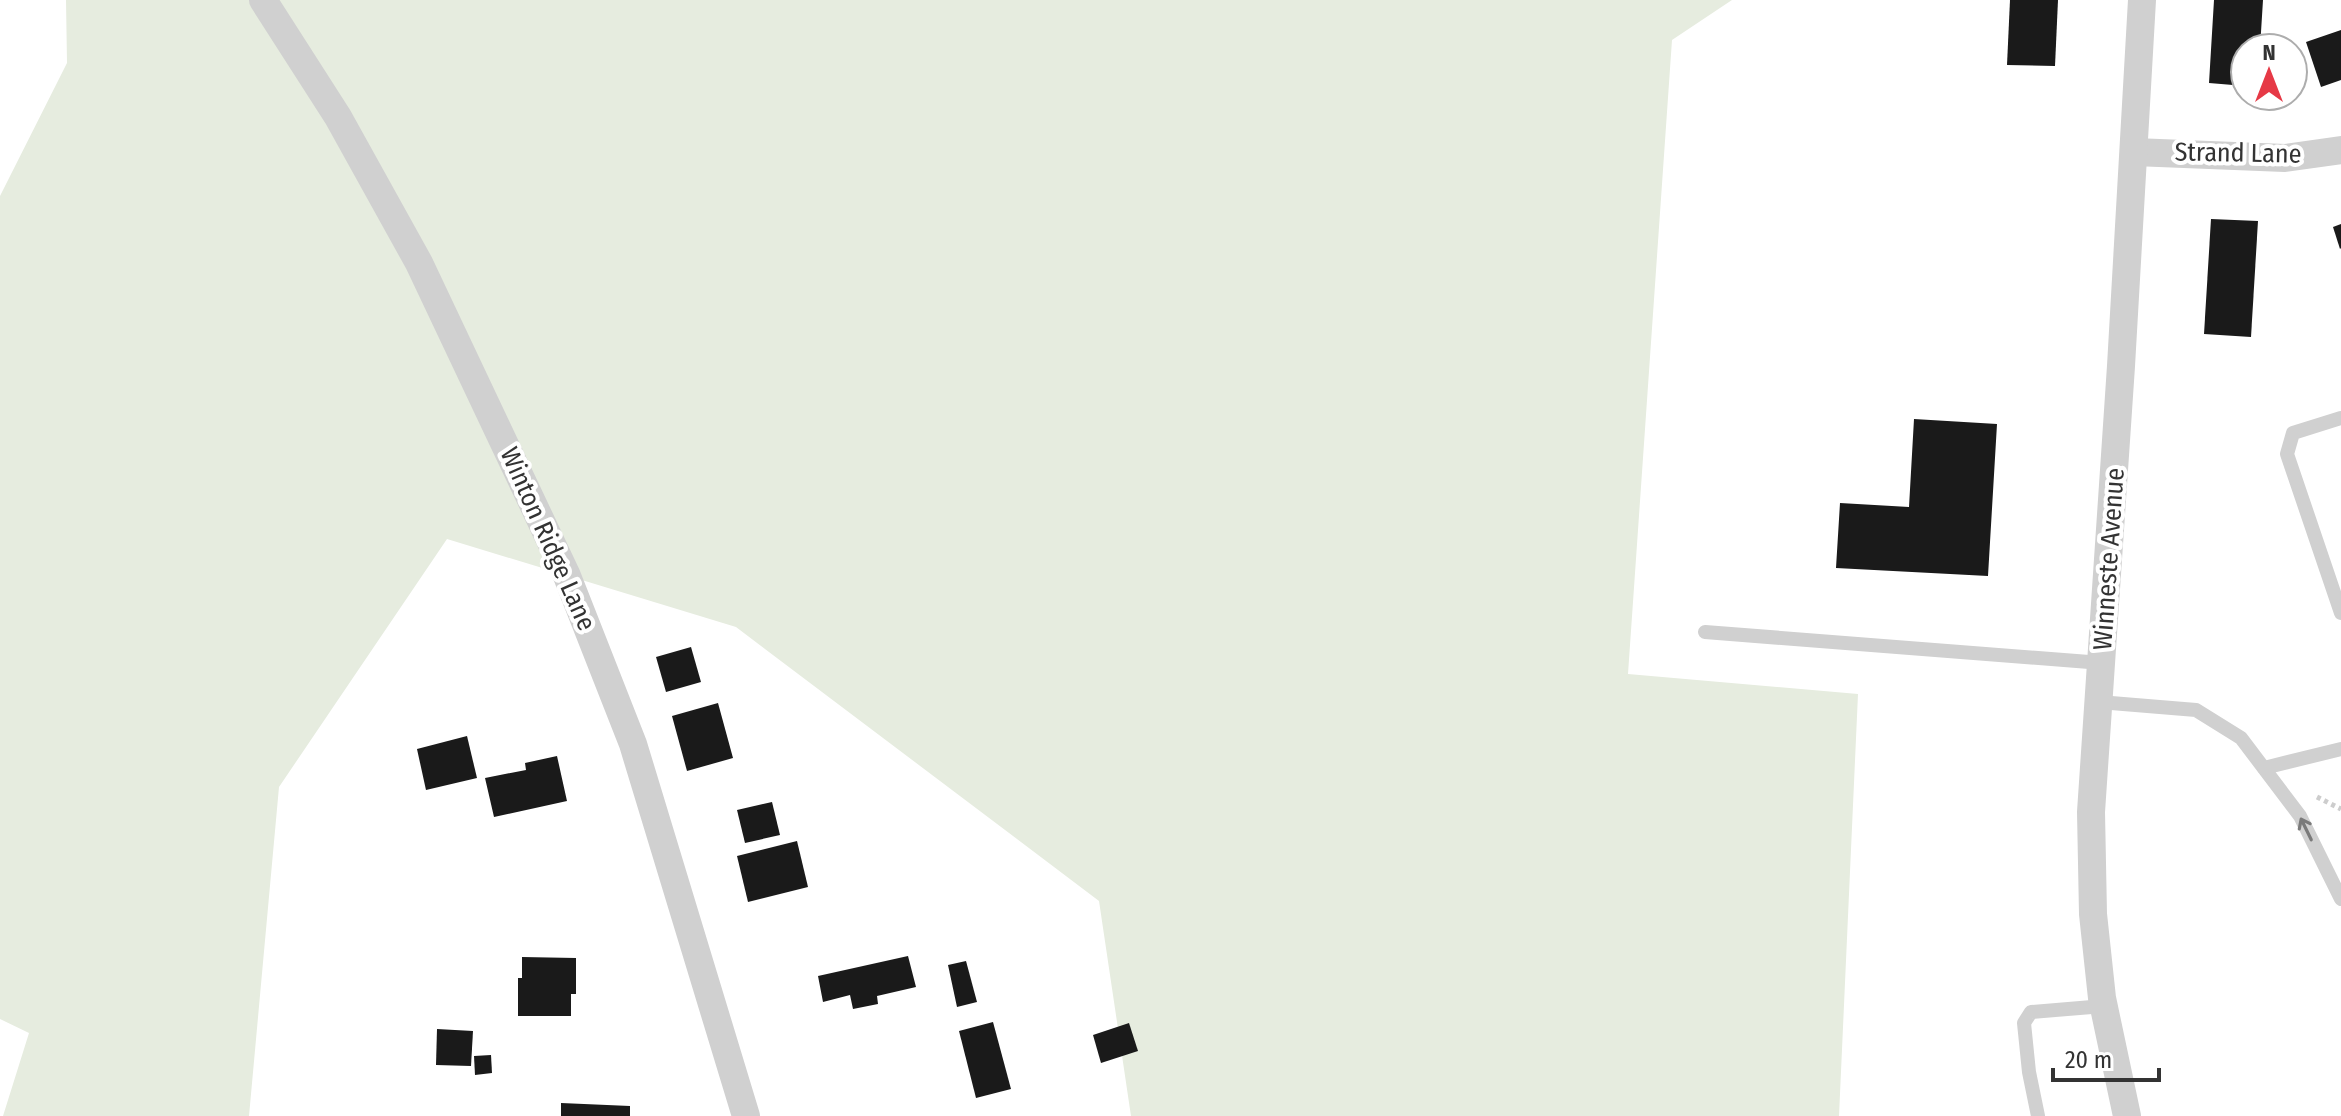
<svg xmlns="http://www.w3.org/2000/svg" width="2341" height="1116" viewBox="0 0 2341 1116" font-family="'Fira Sans Condensed',sans-serif">
<style>
.green{fill:#e6ecdf}
.building{fill:#1a1a1a}
.lines{fill:none;stroke-linecap:round;stroke-linejoin:round}
.path{stroke:#cdcdcd;stroke-width:5;stroke-dasharray:4 4;stroke-linecap:butt}
.service{stroke:#d0d0d0;stroke-width:14}
.minor{stroke:#d0d0d0;stroke-width:28}
.oneway{stroke:#7a7a7a}
.labels{text-anchor:middle;dominant-baseline:central;stroke-width:8;stroke-linejoin:round;paint-order:stroke}
.street-label{font-size:26px;fill:#333;stroke:#fff}
</style>
<rect width="100%" height="100%" fill="#fff"/>
<path class="green" d="M 66,0 L 1732,0 L 1672,40 L 1628,674 L 1858,694 L 1839,1116 L 1131,1116 L 1099,901 L 736,627 L 447,539 L 279,787 L 249,1116 L 3,1116 L 29,1033 L 0,1019 L 0,196 L 67,63 Z"/>
<g class="building">
<path d="M 2010,0 L 2058,0 L 2055,66 L 2007,65 Z"/>
<path d="M 2214,0 L 2263,0 L 2260,48 L 2245,48 L 2245,86 L 2209,83 Z"/>
<path d="M 2341,30 L 2341,80 L 2321,87 L 2306,42 Z"/>
<path d="M 2211,219 L 2258,221 L 2251,337 L 2204,334 Z"/>
<path d="M 2341,224 L 2341,248 L 2340,249 L 2333,227 Z"/>
<path d="M 1914,419 L 1997,424 L 1988,576 L 1836,568 L 1840,503 L 1909,507 Z"/>
<path d="M 691,647 L 701,682 L 666,692 L 656,657 Z"/>
<path d="M 718,703 L 733,758 L 687,771 L 672,716 Z"/>
<path d="M 467,736 L 477,778 L 426,790 L 417,749 Z"/>
<path d="M 557,756 L 567,801 L 494,817 L 485,778 L 526,770 L 525,763 Z"/>
<path d="M 772,802 L 780,835 L 745,843 L 737,810 Z"/>
<path d="M 797,841 L 808,887 L 748,902 L 737,856 Z"/>
<path d="M 908,956 L 916,987 L 877,996 L 878,1004 L 853,1009 L 850,995 L 823,1002 L 818,976 Z"/>
<path d="M 522,957 L 576,958 L 576,994 L 571,994 L 571,1016 L 518,1016 L 518,978 L 522,978 Z"/>
<path d="M 966,961 L 977,1002 L 957,1007 L 948,965 Z"/>
<path d="M 993,1022 L 1011,1089 L 976,1098 L 959,1031 Z"/>
<path d="M 1129,1023 L 1138,1051 L 1101,1063 L 1093,1035 Z"/>
<path d="M 437,1029 L 473,1031 L 471,1066 L 436,1065 Z"/>
<path d="M 491,1055 L 492,1073 L 475,1075 L 474,1056 Z"/>
<path d="M 561,1103 L 630,1106 L 630,1116 L 561,1116 Z"/>
</g>
<g class="lines">
<path class="path" d="M 2317,797 L 2341,809"/>
<g class="service">
<path d="M 2341,418 L 2293,433 L 2287,454 L 2341,613"/>
<path d="M 1705,632 L 2102,663"/>
<path d="M 2099,702 L 2196,710 L 2241,738 L 2300,816 L 2341,899"/>
<path d="M 2264,768 L 2341,749"/>
<path d="M 2038,1116 L 2029,1072 L 2024,1023 L 2031,1012 L 2104,1006"/>
</g>
<g class="minor">
<path d="M 263,0 L 338,117 L 419,263 L 567,576 L 633,744 L 746,1116"/>
<path d="M 2134,152 L 2285,158 L 2341,150"/>
<path d="M 2127,1116 L 2102,998 L 2093,914 L 2091,812 L 2121,366 L 2142,0"/>
</g>
</g>
<defs><path id="oneway-shaft" d="M-6 0H5M1.5-3L5.5 0L1.5 3" fill="none" stroke-width="1.6" stroke-linecap="round" stroke-linejoin="round" transform="scale(2)"/></defs>
<use class="oneway" href="#oneway-shaft" transform="translate(2306 829) rotate(-116)"/>
<g class="labels">
<g class="street-label">
<text transform="translate(2238 153) rotate(1)">Strand Lane</text>
<text transform="translate(548 539) rotate(66)">Winton Ridge Lane</text>
<text transform="translate(2109 559) rotate(-86)">Winneste Avenue</text>
</g>
</g>
<g transform="translate(2269 72)"><circle r="38" fill="#ffffff" stroke="#adadad" stroke-width="2"/>
<path d="M0-6L14 30L0 20L-14 30Z" fill="#e63946"/>
<text y="-12" font-size="22" font-weight="bold" text-anchor="middle" fill="#333333">N</text>
</g>
<path d="M2053 1068v12h106v-12" fill="none" stroke="#333333" stroke-width="4"/>
<text x="2065" y="1068" font-size="24" fill="#333333" stroke="#ffffff" stroke-width="6" paint-order="stroke">20 m</text>
</svg>
